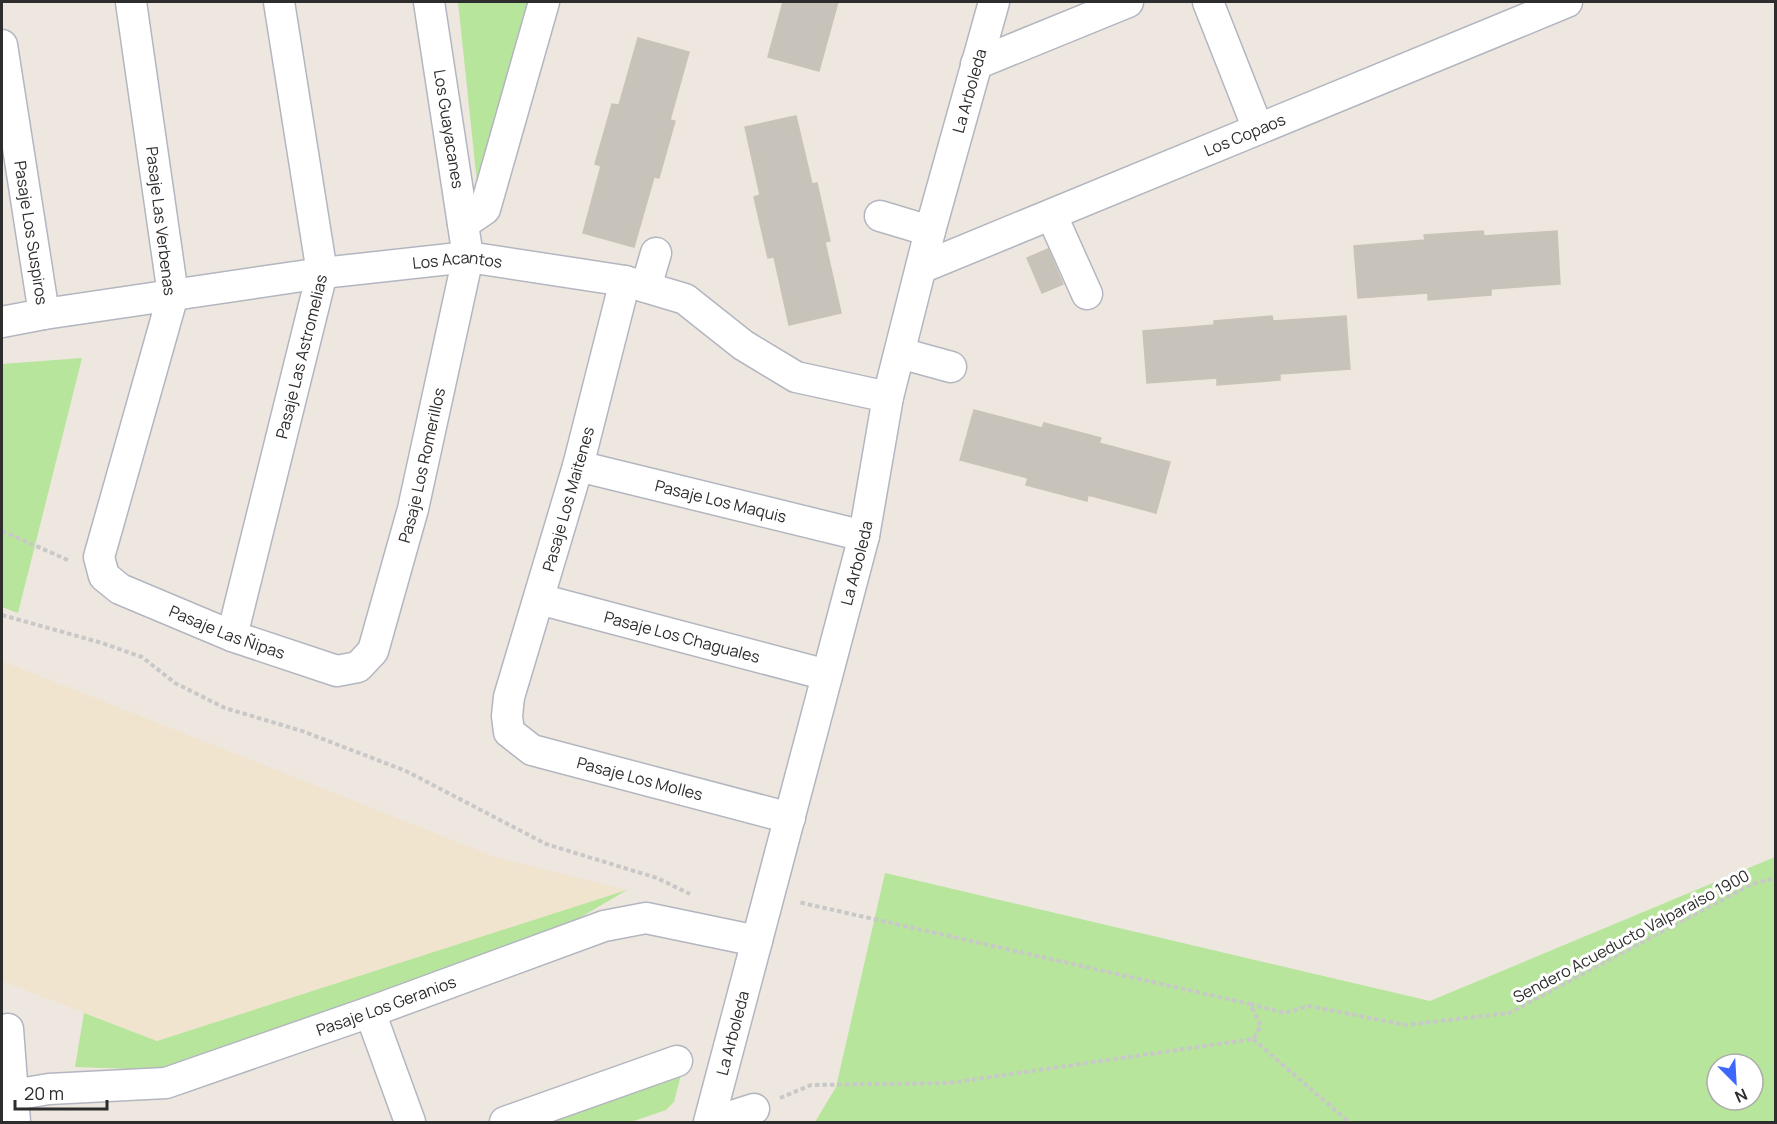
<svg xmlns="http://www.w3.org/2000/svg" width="1777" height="1124" viewBox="0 0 1777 1124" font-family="Manrope,sans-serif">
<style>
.education{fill:#f0e4cf}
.green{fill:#b7e59b;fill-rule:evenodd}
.building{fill:#c7c2ba;stroke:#cac3b8;stroke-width:1.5}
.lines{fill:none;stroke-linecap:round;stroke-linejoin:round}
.minor-casing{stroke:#b3b6c0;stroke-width:33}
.path{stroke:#c8c8c8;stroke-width:4;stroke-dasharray:4.5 3;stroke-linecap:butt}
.minor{stroke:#fff;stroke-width:30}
.labels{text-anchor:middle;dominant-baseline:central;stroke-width:6;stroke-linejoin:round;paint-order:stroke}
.street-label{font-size:16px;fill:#2d2d2d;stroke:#fff}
</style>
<rect width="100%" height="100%" fill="#eee7df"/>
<path class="education" d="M 2,661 L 498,858 L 627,890 L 157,1041 L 2,981 Z"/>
<g class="green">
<path d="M 458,2 L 529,2 L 478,192 Z"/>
<path d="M 82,358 L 18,613 L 2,607 L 2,364 Z"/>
<path d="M 1775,857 L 1775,1122 L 815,1122 L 836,1087 L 885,873 L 1430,1001 ZM 1717,1064 L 1753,1064 L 1753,1100 L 1717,1100 Z"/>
<path d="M 627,890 L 559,930 L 165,1070 L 75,1067 L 84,1013 L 157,1041 Z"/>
<path d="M 683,1067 L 674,1102 L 666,1110 L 631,1122 L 529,1122 Z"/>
</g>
<g class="building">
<path d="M 783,2 L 838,2 L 819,71 L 768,57 Z"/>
<path d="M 638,38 L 689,52 L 670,120 L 675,121 L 659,178 L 654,177 L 634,247 L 583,233 L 601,166 L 595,164 L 612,104 L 619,105 Z"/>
<path d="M 796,116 L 812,184 L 817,183 L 830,241 L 825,242 L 841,313 L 789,325 L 774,257 L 768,258 L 754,197 L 760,195 L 745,127 Z"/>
<path d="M 1483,231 L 1484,236 L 1557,231 L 1560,284 L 1491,289 L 1491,295 L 1428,300 L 1428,293 L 1358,298 L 1354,246 L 1425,240 L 1424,235 Z"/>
<path d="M 1048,249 L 1063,284 L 1042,293 L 1027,258 Z"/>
<path d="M 1272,316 L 1273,321 L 1346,316 L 1350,369 L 1280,374 L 1280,380 L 1217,385 L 1217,378 L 1147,383 L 1143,331 L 1214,325 L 1214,321 Z"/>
<path d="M 974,410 L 1042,428 L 1044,423 L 1101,438 L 1099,443 L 1170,462 L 1156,513 L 1088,495 L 1087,501 L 1026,485 L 1028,478 L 960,460 Z"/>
</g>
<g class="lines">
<defs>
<g id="minor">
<path id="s1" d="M 131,2 L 173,295 L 99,557 L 104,576 L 120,589 L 232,636 L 337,671 L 358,667 L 373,651 L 413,509 L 468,257 L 429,2"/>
<path d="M 1208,2 L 1258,129"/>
<path id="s2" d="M 2,45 L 44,314"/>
<path d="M 976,64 L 1128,2"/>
<path d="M 880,216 L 930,231"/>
<path d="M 1052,216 L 1087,294"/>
<path d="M 463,224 L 485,209 L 544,2"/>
<path id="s3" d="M 921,268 L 1567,2"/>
<path id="s4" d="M 625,281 L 578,466 L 509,697 L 507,716 L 509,732 L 532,750 L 790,818"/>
<path d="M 646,287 L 656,253"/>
<path id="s5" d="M 2,322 L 44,314 L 322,273 L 468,257 L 625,281 L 685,299 L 743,345 L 796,377 L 888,397"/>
<path d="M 900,353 L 951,367"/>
<path id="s6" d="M 578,466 L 864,536"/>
<path id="s7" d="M 539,599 L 827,675"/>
<path id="s8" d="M 232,636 L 322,273 L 279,2"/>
<path d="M 370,1012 L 410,1122"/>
<path d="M 8,1029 L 15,1122"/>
<path id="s9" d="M 13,1095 L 49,1089 L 166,1083 L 370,1012 L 604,926 L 646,918 L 757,941"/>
<path d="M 505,1122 L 677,1061"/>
<path id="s10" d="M 709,1122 L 864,536 L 888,397 L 930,231 L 994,2"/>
<path d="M 713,1122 L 754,1109"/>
</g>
</defs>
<use href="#minor" class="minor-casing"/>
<g class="path">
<path d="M 2,531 L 70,561"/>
<path d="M 2,615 L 102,643 L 142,657 L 175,683 L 225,708 L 302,731 L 406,771 L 546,844 L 657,878 L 690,894"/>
<path d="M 1250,1004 L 1285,1013 L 1309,1006 L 1406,1025 L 1509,1013 L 1752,884 L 1776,878"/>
<path d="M 1253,1039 L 1349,1122"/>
<path d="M 780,1098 L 811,1085 L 949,1083 L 1253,1039 L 1261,1026 L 1250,1004 L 798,902"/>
</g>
<use href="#minor" class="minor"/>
</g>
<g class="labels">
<g class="street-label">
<text stroke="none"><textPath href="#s10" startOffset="1064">La Arboleda</textPath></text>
<text transform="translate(449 129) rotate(81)">Los Guayacanes</text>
<text stroke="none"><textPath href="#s3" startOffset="350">Los Copaos</textPath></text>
<text transform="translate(161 221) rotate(83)">Pasaje Las Verbenas</text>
<text stroke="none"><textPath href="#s2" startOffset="190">Pasaje Los Suspiros</textPath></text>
<text stroke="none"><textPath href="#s5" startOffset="460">Los Acantos</textPath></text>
<text stroke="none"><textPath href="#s8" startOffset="288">Pasaje Las Astromelias</textPath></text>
<text stroke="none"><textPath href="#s1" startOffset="1076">Pasaje Los Romerillos</textPath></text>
<text transform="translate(568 499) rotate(-74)">Pasaje Los Maitenes</text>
<text stroke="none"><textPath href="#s6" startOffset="147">Pasaje Los Maquis</textPath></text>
<text stroke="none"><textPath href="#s10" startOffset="578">La Arboleda</textPath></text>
<text stroke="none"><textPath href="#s1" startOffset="724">Pasaje Las Ñipas</textPath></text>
<text stroke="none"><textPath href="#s7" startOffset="148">Pasaje Los Chaguales</textPath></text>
<text stroke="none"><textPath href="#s4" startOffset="608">Pasaje Los Molles</textPath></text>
<text transform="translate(1631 936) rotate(-28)">Sendero Acueducto Valparaíso 1900</text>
<text stroke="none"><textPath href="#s9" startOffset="387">Pasaje Los Geranios</textPath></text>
<text stroke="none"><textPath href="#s10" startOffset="92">La Arboleda</textPath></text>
</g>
</g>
<rect width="1777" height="1124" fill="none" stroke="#2d2d2d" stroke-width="6"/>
<g transform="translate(1735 1082) rotate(156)"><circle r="28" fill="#ffffff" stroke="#ababab" stroke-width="1.5"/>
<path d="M0-4.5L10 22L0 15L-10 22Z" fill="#3e68fc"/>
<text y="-9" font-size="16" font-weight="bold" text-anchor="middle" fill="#2d2d2d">N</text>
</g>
<path d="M15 1100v9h92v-9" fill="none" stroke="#2d2d2d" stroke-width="3"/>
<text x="24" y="1100" font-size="18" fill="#2d2d2d" stroke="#ffffff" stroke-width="4.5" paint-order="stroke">20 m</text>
</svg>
